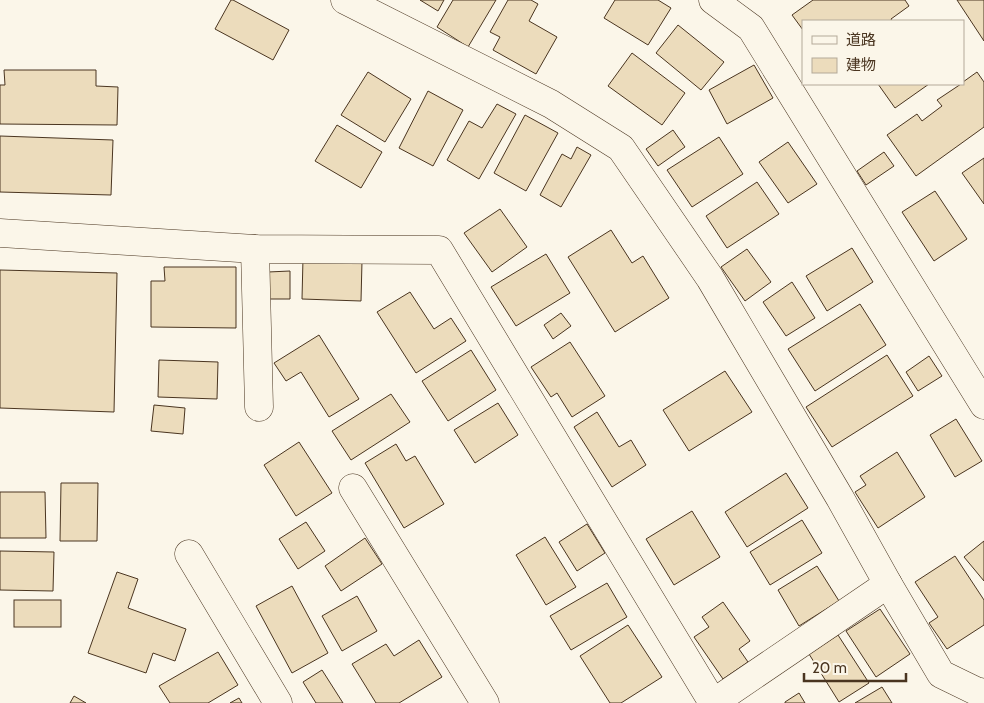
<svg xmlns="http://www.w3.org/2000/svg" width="984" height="703" viewBox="0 0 984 703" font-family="Cabin,'Noto Sans JP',sans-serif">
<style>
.building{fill:#ecdcbc;stroke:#4a3520}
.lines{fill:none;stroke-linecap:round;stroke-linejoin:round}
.minor-casing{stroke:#4a3520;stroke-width:29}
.minor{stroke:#fbf6e9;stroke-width:28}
</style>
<rect width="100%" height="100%" fill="#fbf6e9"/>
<g class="building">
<path d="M 231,0 L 233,0 L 289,30 L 273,60 L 215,29 Z"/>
<path d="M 420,0 L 444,0 L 438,11 Z"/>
<path d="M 453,0 L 496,0 L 468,47 L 437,27 Z"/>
<path d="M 508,0 L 531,0 L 538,4 L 529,21 L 557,37 L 536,74 L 493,50 L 500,37 L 490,32 Z"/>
<path d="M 615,0 L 658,0 L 671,8 L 648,45 L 604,18 Z"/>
<path d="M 813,0 L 905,0 L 909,6 L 891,19 L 892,21 L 803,21 L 803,30 L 792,15 Z"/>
<path d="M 957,0 L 984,0 L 984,41 Z"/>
<path d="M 678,25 L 724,62 L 701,90 L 656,53 Z"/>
<path d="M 632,53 L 685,93 L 662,125 L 608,86 Z"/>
<path d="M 754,65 L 773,98 L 727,124 L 709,90 Z"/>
<path d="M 4,70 L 96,70 L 96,86 L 118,87 L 117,125 L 0,124 L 0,85 L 5,85 Z"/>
<path d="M 368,72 L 411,99 L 385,142 L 341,115 Z"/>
<path d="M 977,72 L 984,82 L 984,127 L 916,176 L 887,135 L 917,114 L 922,121 L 942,106 L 937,100 L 961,84 L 963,84 L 963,82 Z"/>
<path d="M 878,84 L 929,84 L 895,108 Z"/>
<path d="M 428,91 L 463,110 L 433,166 L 399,148 Z"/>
<path d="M 497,104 L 516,114 L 479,179 L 447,160 L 469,121 L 482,128 Z"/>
<path d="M 525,115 L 558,133 L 526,191 L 494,173 Z"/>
<path d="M 337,125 L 382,152 L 361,188 L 315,161 Z"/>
<path d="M 673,130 L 685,147 L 658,166 L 646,149 Z"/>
<path d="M 0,136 L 113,140 L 111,195 L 0,192 Z"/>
<path d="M 719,137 L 743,174 L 692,207 L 667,170 Z"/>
<path d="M 788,142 L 817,184 L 788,203 L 759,162 Z"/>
<path d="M 577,147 L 591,155 L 561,207 L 540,195 L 562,154 L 571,159 Z"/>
<path d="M 884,152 L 894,166 L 866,185 L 857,171 Z"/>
<path d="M 984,158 L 984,204 L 962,173 Z"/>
<path d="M 757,182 L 779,214 L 727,248 L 706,216 Z"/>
<path d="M 935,191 L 967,239 L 934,261 L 902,212 Z"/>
<path d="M 500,209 L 527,247 L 492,272 L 464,233 Z"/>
<path d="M 611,230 L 632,263 L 643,256 L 669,298 L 615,332 L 568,257 Z"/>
<path d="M 852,248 L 873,282 L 827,311 L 806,276 Z"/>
<path d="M 747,249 L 771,282 L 745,301 L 721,267 Z"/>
<path d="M 546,254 L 570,293 L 516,326 L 491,287 Z"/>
<path d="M 303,258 L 362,261 L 361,301 L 302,299 Z"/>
<path d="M 164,267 L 236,267 L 236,328 L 151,327 L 151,281 L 165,281 Z"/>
<path d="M 0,270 L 117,273 L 114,412 L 0,408 Z"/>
<path d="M 290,271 L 290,299 L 269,299 L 268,272 Z"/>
<path d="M 792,282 L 815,318 L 786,336 L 763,302 Z"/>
<path d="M 410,292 L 434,329 L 451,318 L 466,341 L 416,373 L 377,312 Z"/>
<path d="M 860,304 L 886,345 L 815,391 L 788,349 Z"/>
<path d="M 561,313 L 571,326 L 553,339 L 544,325 Z"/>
<path d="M 319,335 L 359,399 L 329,417 L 301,372 L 286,381 L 274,363 Z"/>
<path d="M 570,342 L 605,396 L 572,417 L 557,393 L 551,397 L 531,367 Z"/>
<path d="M 471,350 L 496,390 L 448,421 L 422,381 Z"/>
<path d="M 887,355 L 913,396 L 832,447 L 806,407 Z"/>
<path d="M 929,356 L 942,376 L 918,391 L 906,372 Z"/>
<path d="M 159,360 L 218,362 L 217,399 L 158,397 Z"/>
<path d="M 725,371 L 752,412 L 689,451 L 663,410 Z"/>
<path d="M 391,394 L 410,422 L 351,460 L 332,431 Z"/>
<path d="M 498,403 L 518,435 L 475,463 L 454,430 Z"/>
<path d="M 154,405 L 185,408 L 183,434 L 151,431 Z"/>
<path d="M 597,412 L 619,447 L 631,440 L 646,465 L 612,487 L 574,427 Z"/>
<path d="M 956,419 L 982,461 L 955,477 L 930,435 Z"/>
<path d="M 299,442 L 332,493 L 296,516 L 264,465 Z"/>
<path d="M 396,444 L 406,461 L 415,456 L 444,504 L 404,528 L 365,463 Z"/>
<path d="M 897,452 L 925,497 L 878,528 L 855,492 L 866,485 L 860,476 Z"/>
<path d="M 786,473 L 808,508 L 747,547 L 725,512 Z"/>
<path d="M 61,483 L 98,483 L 97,541 L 60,541 Z"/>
<path d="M 0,492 L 45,492 L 46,538 L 0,538 Z"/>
<path d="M 692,511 L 720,557 L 674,585 L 646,539 Z"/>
<path d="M 802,520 L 822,553 L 770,585 L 750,552 Z"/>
<path d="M 306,522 L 325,551 L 298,569 L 279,539 Z"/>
<path d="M 587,524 L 605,553 L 577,571 L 559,542 Z"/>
<path d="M 545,537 L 576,587 L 546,605 L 516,555 Z"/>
<path d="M 365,538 L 382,564 L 341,591 L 325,566 Z"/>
<path d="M 984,541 L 984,581 L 964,557 Z"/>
<path d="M 0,551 L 54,552 L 53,591 L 0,590 Z"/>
<path d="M 955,556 L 984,600 L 984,625 L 947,649 L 929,623 L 938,617 L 915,582 Z"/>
<path d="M 817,566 L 839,601 L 799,626 L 778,590 Z"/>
<path d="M 117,572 L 138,579 L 128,608 L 186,629 L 175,661 L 153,653 L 146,673 L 88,653 Z"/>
<path d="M 607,583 L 627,617 L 571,650 L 550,616 Z"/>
<path d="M 292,586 L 328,653 L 292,673 L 256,606 Z"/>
<path d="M 357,596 L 377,631 L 342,651 L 322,616 Z"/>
<rect x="14" y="600" width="47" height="27"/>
<path d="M 723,602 L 750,641 L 739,649 L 748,662 L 723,679 L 694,637 L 709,627 L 702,617 Z"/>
<path d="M 880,609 L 910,654 L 876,677 L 846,631 Z"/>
<path d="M 628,625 L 662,677 L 621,703 L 610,703 L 580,656 Z"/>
<path d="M 838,635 L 869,683 L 839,702 L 809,654 Z"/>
<path d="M 419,640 L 442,677 L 399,703 L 376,703 L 352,664 L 386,644 L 394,656 Z"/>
<path d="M 218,652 L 238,685 L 208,703 L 170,703 L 159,686 Z"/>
<path d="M 322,670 L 343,703 L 316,703 L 303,682 Z"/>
<path d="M 882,687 L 892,703 L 855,703 Z"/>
<path d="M 799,693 L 805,703 L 785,703 L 785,702 Z"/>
<path d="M 74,696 L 86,703 L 70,703 Z"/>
<path d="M 239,698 L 242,703 L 230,703 Z"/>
</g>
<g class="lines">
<defs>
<g id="minor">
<path d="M 345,0 L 551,104 L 621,148 L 710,278 L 840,498 L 888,584 L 941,674 L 976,691 L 984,693"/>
<path d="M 713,0 L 751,28 L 984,405"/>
<path d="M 0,233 L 255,249 L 439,250 L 713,703"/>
<path d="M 255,249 L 259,407"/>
<path d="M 353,488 L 485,703"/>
<path d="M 189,554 L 278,703"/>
<path d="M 713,703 L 888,584"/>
</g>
</defs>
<use href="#minor" class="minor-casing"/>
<use href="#minor" class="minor"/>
</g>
<rect x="802" y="20" width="162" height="65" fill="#fbf6e9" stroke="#b4a999"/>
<rect x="812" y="36" width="25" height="8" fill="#fbf6e9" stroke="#b4a999"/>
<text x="846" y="45" font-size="15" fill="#4a3520">道路</text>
<rect x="812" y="58" width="25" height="15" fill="#ecdcbc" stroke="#b4a999"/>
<text x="846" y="70" font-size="15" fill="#4a3520">建物</text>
<path d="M804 673v8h102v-8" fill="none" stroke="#4a3520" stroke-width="2.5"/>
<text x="812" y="673" font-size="15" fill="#4a3520" stroke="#fbf6e9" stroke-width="4" paint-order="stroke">20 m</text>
</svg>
